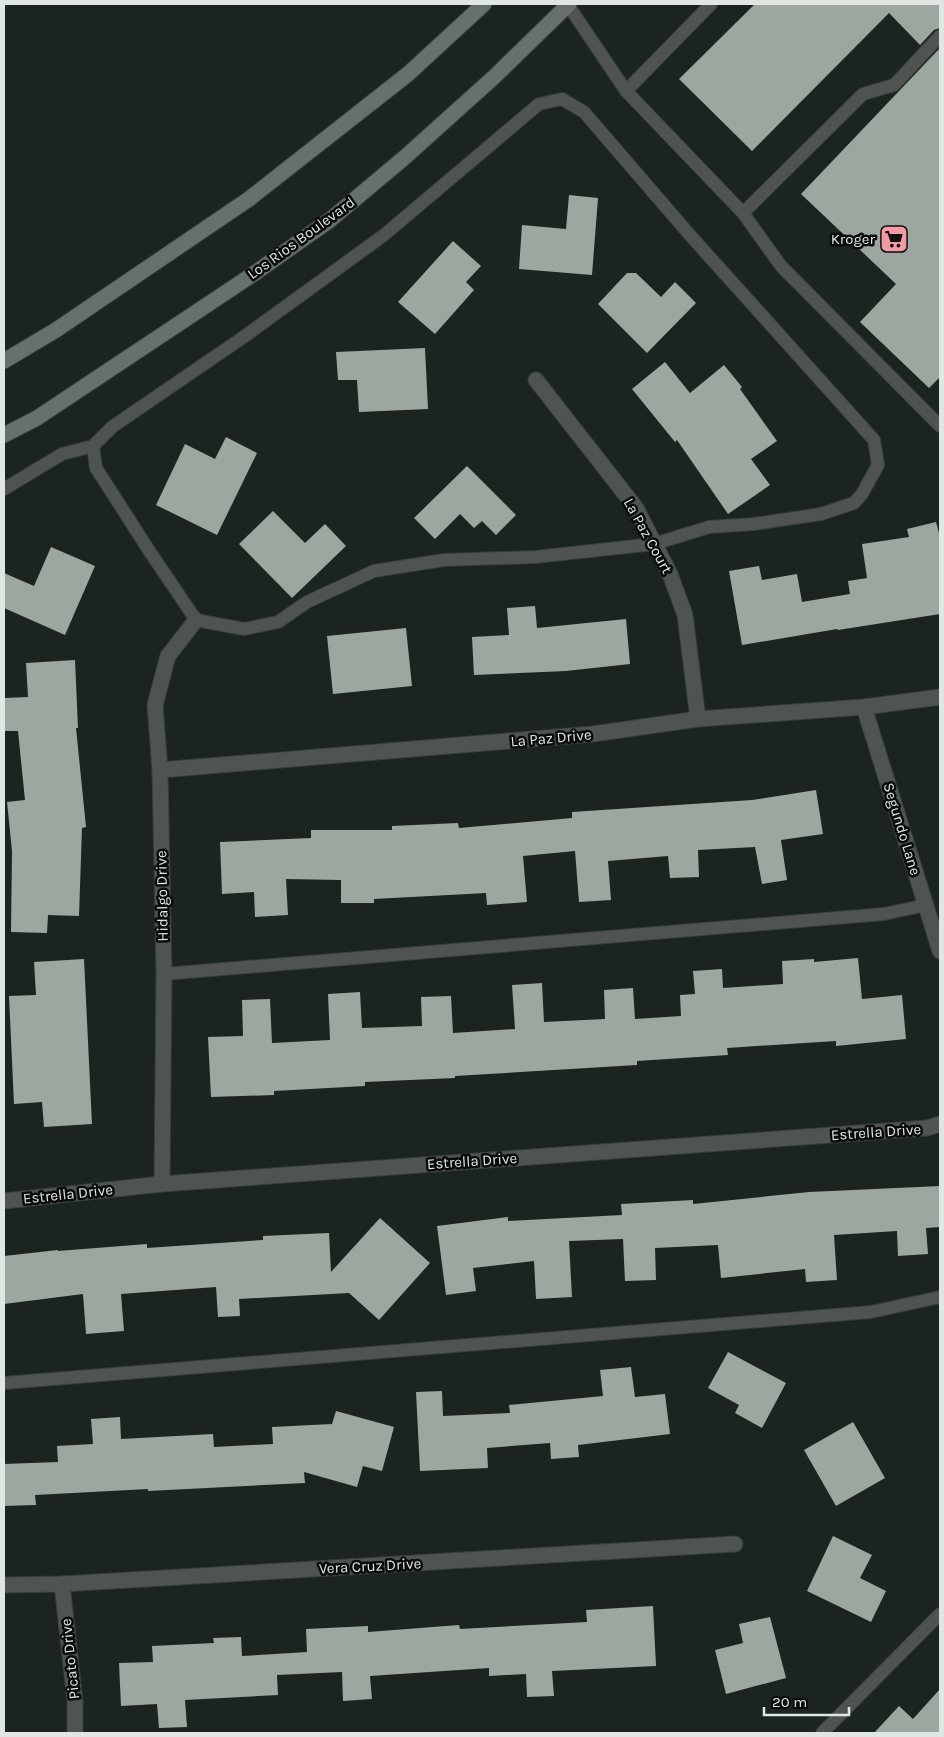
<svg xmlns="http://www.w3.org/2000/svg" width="944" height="1737" viewBox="0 0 944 1737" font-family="Karla,sans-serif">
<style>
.building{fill:#9ca7a0}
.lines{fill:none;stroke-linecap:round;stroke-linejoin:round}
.service-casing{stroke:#373f3a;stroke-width:14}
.minor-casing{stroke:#373f3a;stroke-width:17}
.secondary-casing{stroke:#373f3a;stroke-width:17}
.service{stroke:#4f5451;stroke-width:12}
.minor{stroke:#4f5451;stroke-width:15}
.secondary{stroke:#68706b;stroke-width:15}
.labels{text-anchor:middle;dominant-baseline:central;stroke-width:5;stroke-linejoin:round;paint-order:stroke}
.street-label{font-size:15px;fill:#e0e6e2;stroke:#090c0a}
.poi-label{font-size:15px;fill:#e0e6e2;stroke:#090c0a;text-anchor:end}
</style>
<rect width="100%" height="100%" fill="#1c241f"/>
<g class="building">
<path d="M 755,4 L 940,4 L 940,28 L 934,30 L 920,45 L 889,13 L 752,151 L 679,79 Z"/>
<path d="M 940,48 L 940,377 L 929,388 L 860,322 L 896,284 L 801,194 Z"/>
<path d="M 569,195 L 598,198 L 592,275 L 519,269 L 522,225 L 566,229 Z"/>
<path d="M 453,241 L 481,266 L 466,282 L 474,290 L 435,334 L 398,302 Z"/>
<path d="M 627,273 L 636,273 L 661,297 L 675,282 L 696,303 L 647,353 L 598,304 Z"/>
<path d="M 425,348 L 428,409 L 359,412 L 357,380 L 338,380 L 336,352 Z"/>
<path d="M 665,362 L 690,393 L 724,365 L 742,387 L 740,389 L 777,441 L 751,459 L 770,485 L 728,514 L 677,440 L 675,442 L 632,389 Z"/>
<path d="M 226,437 L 257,453 L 217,535 L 156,505 L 185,444 L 215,459 Z"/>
<path d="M 467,466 L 516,515 L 496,535 L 482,521 L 474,528 L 460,514 L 435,539 L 414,518 Z"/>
<path d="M 273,511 L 305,543 L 325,524 L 346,546 L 292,598 L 239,544 Z"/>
<path d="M 936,522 L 940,537 L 940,614 L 838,630 L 837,629 L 742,645 L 729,571 L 759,566 L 762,580 L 797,574 L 802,602 L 850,594 L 848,581 L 867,578 L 862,544 L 909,537 L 907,529 Z"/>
<path d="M 51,547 L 95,566 L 65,635 L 4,608 L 4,573 L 34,586 Z"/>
<path d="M 535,606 L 537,628 L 626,619 L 630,664 L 566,671 L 474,675 L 472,637 L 509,635 L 507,608 Z"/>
<path d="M 406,628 L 412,686 L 333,694 L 327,636 Z"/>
<path d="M 75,660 L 78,728 L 76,728 L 86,827 L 82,828 L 79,916 L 48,915 L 47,933 L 11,932 L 12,851 L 7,802 L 25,800 L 18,731 L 4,731 L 4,698 L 28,697 L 26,663 Z"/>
<path d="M 816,790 L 823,834 L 781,840 L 787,880 L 762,884 L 755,847 L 698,850 L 699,877 L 670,878 L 668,856 L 608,861 L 611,900 L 579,902 L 575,851 L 523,856 L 527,902 L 487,905 L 486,893 L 374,899 L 374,903 L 341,903 L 341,880 L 286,879 L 288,915 L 255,917 L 254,892 L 222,894 L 220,842 L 311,838 L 311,830 L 392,830 L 392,826 L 458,823 L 459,828 L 572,818 L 572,812 L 752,800 Z"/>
<path d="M 858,958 L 862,999 L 902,995 L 906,1039 L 836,1046 L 836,1041 L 727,1048 L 728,1055 L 637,1061 L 637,1065 L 455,1076 L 455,1078 L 365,1082 L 365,1086 L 274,1091 L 274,1095 L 211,1097 L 208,1037 L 243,1036 L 242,1000 L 270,999 L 272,1043 L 330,1040 L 328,994 L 360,992 L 362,1028 L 422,1026 L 421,997 L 451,996 L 453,1033 L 515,1029 L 512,985 L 542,983 L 544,1022 L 605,1019 L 604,990 L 633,988 L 635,1019 L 681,1016 L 680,995 L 695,994 L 693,971 L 722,969 L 723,988 L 783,984 L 782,961 L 814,959 L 814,962 Z"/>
<path d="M 84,959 L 92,1124 L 44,1127 L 42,1102 L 14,1104 L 9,996 L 36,995 L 34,962 Z"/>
<path d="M 940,1186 L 940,1227 L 926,1228 L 928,1254 L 898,1256 L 897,1231 L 834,1235 L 837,1280 L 806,1282 L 805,1269 L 721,1278 L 718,1245 L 655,1248 L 656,1280 L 625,1281 L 623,1239 L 569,1241 L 572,1297 L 536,1299 L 534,1261 L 473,1268 L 476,1291 L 446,1295 L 437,1226 L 508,1217 L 508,1221 L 622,1215 L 621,1204 L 693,1200 L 693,1204 L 809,1192 Z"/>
<path d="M 380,1218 L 430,1263 L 379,1320 L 349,1293 L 239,1299 L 240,1316 L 218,1317 L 216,1287 L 121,1294 L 124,1331 L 86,1334 L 83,1294 L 4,1304 L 4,1256 L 58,1250 L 58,1251 L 147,1244 L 147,1248 L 263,1240 L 263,1236 L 329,1233 L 331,1272 Z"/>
<path d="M 728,1352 L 786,1383 L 762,1428 L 735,1413 L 739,1405 L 708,1388 Z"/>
<path d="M 631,1367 L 635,1397 L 665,1394 L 670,1434 L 578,1445 L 579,1457 L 551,1459 L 550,1443 L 487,1448 L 488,1468 L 420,1471 L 416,1392 L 442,1391 L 443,1416 L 510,1413 L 509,1405 L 603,1396 L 600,1370 Z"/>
<path d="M 336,1411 L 394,1427 L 382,1471 L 363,1466 L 357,1487 L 304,1472 L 305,1483 L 148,1491 L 148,1489 L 35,1495 L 36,1505 L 4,1506 L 4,1464 L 58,1462 L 57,1446 L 93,1444 L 91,1419 L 120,1417 L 121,1439 L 213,1434 L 214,1447 L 273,1444 L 272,1427 L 332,1424 Z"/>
<path d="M 853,1422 L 885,1478 L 836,1506 L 804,1450 Z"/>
<path d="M 833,1536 L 872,1555 L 860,1578 L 886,1591 L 871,1622 L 807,1591 Z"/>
<path d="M 653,1606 L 656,1666 L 552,1671 L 554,1696 L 527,1697 L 526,1674 L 489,1676 L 489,1668 L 370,1676 L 372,1699 L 343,1701 L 342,1672 L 277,1675 L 278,1695 L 185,1700 L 187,1727 L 159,1728 L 157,1704 L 121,1706 L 119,1663 L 153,1662 L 152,1646 L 214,1643 L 213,1638 L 241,1637 L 242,1656 L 307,1652 L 306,1629 L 368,1626 L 368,1632 L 459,1625 L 460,1629 L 587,1622 L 586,1610 Z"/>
<path d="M 770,1617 L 786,1678 L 726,1694 L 715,1650 L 743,1643 L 739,1624 Z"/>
<path d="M 940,1689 L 940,1733 L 874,1733 L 899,1706 L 913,1719 Z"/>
</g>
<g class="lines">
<defs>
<g id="service">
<path d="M 568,5 L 626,91 L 743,213 L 863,94 L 894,85 L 940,36"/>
<path d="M 626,91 L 711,4"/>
<path d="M 562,99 L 584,112 L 689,234 L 874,440 L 878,465 L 862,494 L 854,503 L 821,514 L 754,524 L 709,527 L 654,544 L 535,557 L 444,560 L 374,571 L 307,602 L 278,622 L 244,629 L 196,620 L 150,552 L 96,468 L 93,446 L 112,427 L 245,336 L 384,235 L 539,104 Z"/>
<path d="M 743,213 L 781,266 L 940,426"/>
<path d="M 4,489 L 62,454 L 93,446"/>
<path d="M 164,974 L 884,914 L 926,905"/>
<path d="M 4,1383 L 871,1312 L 940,1297"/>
<path d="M 822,1733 L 940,1614"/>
</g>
<g id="minor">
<path d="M 536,380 L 636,508 L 670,574 L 685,615 L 698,719"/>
<path d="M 864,707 L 940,951"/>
<path d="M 160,770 L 593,734 L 698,719 L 864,707 L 940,697"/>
<path d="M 162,1184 L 164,974 L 160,770 L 155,705 L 168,656 L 196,620"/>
<path d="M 4,1201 L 162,1184 L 927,1128 L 940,1124"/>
<path d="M 62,1584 L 75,1702 L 75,1733"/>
<path d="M 4,1585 L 62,1584 L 735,1544"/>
</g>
<g id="secondary">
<path d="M 4,361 L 56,330 L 249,199 L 408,74 L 484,4"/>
<path d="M 4,435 L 37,418 L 252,275 L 330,220 L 404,158 L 494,77 L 569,4"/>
</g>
</defs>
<use href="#service" class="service-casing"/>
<use href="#minor" class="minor-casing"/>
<use href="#secondary" class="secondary-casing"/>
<use href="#service" class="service"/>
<use href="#minor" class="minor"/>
<use href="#secondary" class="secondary"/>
</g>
<defs>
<symbol id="supermarket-square" viewBox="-11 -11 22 22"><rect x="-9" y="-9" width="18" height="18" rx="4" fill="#f49aa5" stroke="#090c0a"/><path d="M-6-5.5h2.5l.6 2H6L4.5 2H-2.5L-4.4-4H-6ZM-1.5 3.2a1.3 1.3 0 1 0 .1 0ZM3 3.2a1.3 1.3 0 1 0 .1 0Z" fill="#111"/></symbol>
</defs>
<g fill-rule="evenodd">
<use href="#supermarket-square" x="878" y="223" width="32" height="32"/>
</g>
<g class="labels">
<g class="street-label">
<text transform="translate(301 238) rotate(-36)">Los Rios Boulevard</text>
<text transform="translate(648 536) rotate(61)">La Paz Court</text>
<text transform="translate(551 738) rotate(-5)">La Paz Drive</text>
<text transform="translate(902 829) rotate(73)">Segundo Lane</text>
<text transform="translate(162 896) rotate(-91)">Hidalgo Drive</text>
<text transform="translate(876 1132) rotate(-4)">Estrella Drive</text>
<text transform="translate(472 1161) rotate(-4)">Estrella Drive</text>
<text transform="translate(68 1194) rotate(-6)">Estrella Drive</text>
<text transform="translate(370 1566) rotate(-3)">Vera Cruz Drive</text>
<text transform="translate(70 1659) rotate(-96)">Picato Drive</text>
</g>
<g class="poi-label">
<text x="875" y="239">Kroger</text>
</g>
</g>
<rect width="944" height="1737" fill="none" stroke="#e0e6e2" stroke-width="10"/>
<path d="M764 1707v8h85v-8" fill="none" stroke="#e0e6e2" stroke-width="2.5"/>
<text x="772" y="1707" font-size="15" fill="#e0e6e2" stroke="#090c0a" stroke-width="4" paint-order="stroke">20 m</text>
</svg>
